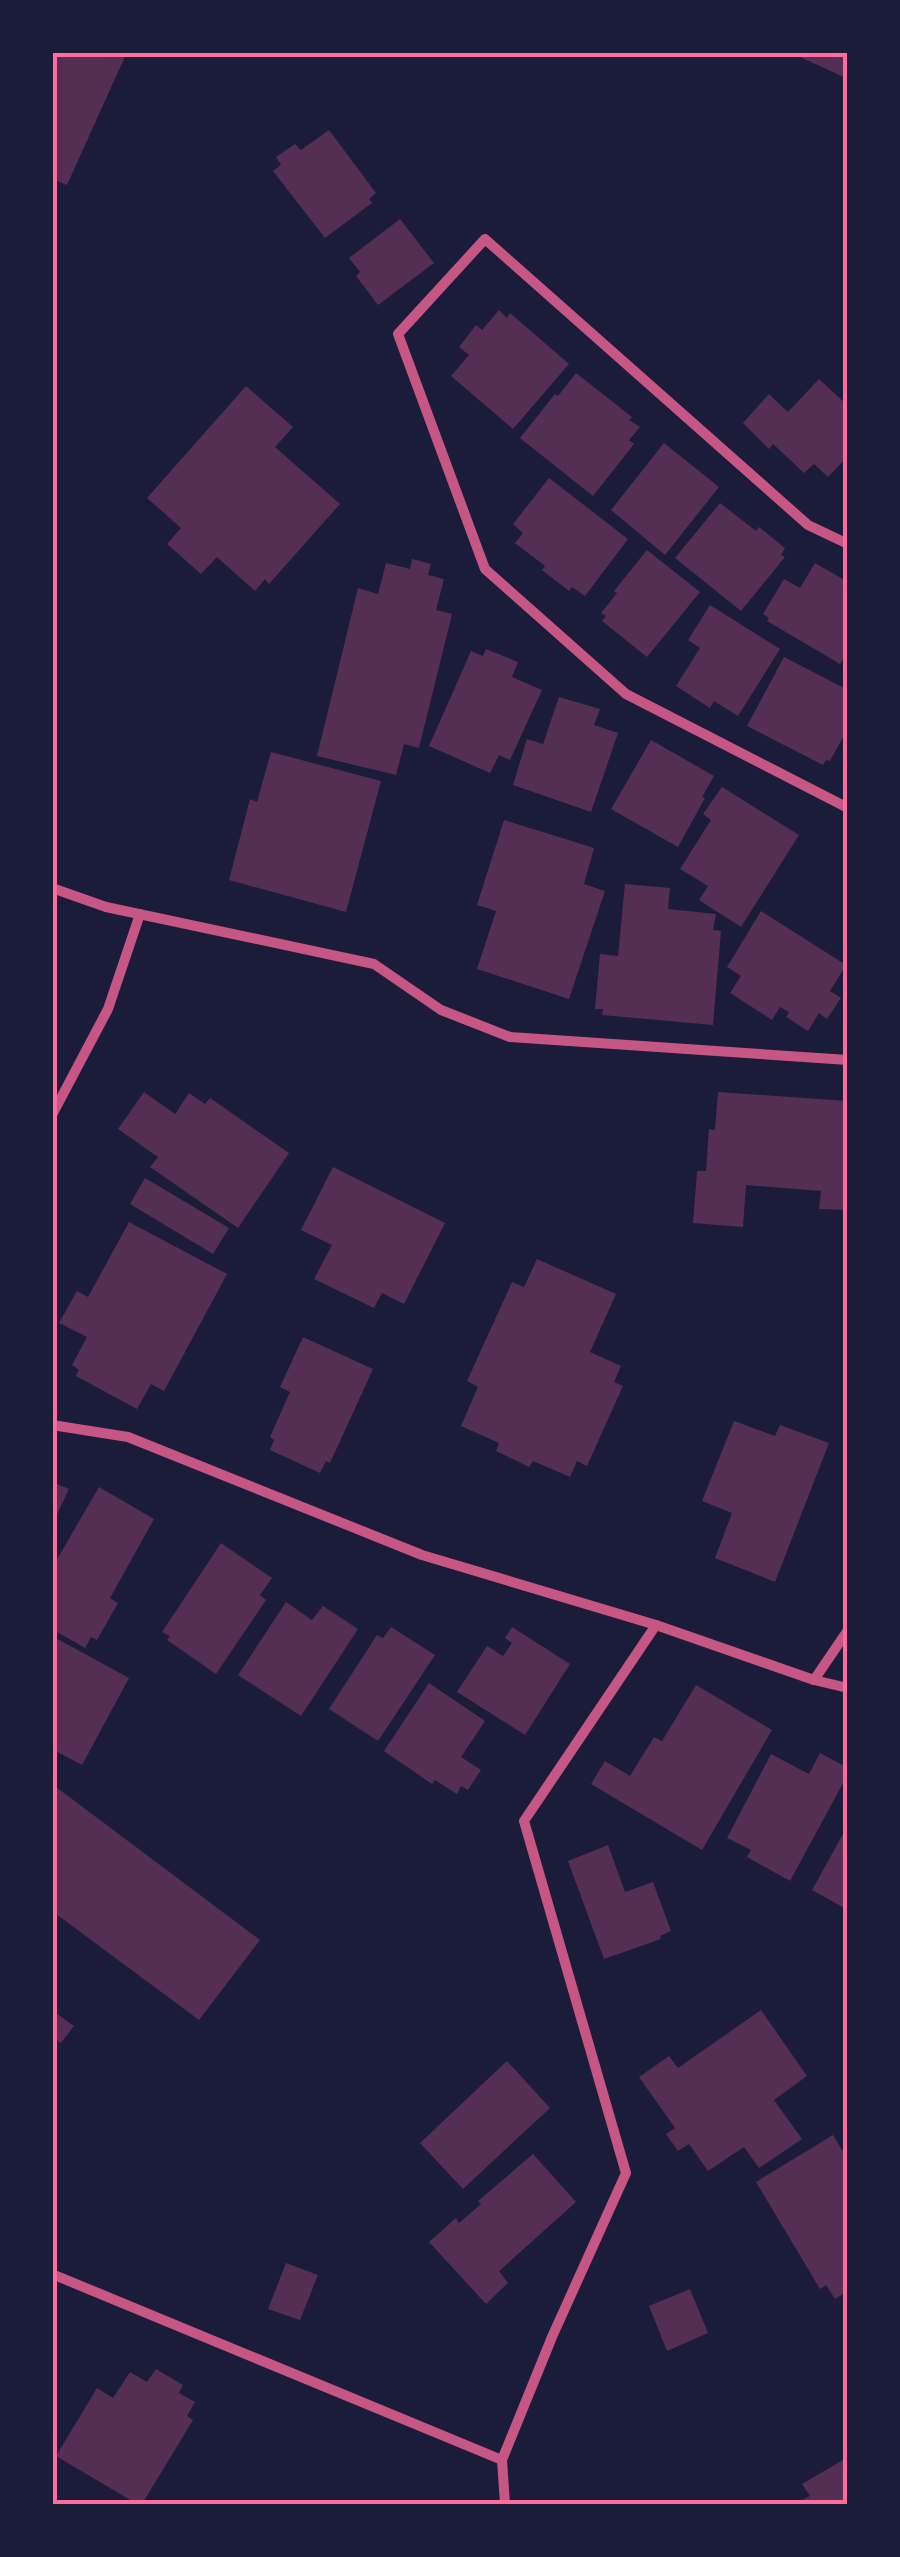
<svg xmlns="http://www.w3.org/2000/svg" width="900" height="2557" viewBox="0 0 900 2557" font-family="Manrope,sans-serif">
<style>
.building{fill:#542f53}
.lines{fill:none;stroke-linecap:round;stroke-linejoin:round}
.minor{stroke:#c65784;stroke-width:10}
.neatline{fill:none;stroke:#ff6b9d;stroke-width:4}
</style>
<rect width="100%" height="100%" fill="#1b1b3a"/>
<g class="building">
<path d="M 52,52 L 127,52 L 67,185 L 52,179 Z"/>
<path d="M 789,52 L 848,52 L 848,79 Z"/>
<path d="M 329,130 L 376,193 L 369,199 L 372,203 L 325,238 L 273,171 L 281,165 L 276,157 L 295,144 L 301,150 Z"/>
<path d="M 400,219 L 434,263 L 378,305 L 356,276 L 360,272 L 349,258 Z"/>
<path d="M 499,310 L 507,318 L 510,313 L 569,364 L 513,429 L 451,376 L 469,355 L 459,347 L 476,325 L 482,330 Z"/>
<path d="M 576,373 L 632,417 L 629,420 L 640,427 L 629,440 L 634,444 L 593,496 L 520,438 L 555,394 L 558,396 Z"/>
<path d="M 819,379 L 848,406 L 848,456 L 828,477 L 814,464 L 804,473 L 773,444 L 769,449 L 743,423 L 769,394 L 788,412 Z"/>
<path d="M 246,386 L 293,427 L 275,447 L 340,504 L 269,584 L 265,579 L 255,591 L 217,557 L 201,574 L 167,544 L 181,528 L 147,498 Z"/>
<path d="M 664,443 L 719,487 L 665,555 L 611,510 Z"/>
<path d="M 549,478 L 628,539 L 585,596 L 572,587 L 569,591 L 542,570 L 545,566 L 515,543 L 523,533 L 513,524 Z"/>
<path d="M 720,503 L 756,531 L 759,527 L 785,548 L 781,555 L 785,557 L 741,611 L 675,558 Z"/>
<path d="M 647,550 L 700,592 L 647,657 L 602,621 L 606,616 L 601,613 L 617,593 L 614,591 Z"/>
<path d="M 412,559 L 431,564 L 428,575 L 444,579 L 436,610 L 452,614 L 419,748 L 404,744 L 396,775 L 317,756 L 358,588 L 378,594 L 386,563 L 410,569 Z"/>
<path d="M 815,563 L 848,582 L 848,652 L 840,664 L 767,621 L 769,618 L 763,614 L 784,579 L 800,588 Z"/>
<path d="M 710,605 L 780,649 L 738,716 L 714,701 L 710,708 L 676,686 L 700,648 L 688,640 Z"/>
<path d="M 486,649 L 518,662 L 512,677 L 542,690 L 510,760 L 499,755 L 490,773 L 429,746 L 471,651 L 483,656 Z"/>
<path d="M 784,657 L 848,690 L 848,728 L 830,761 L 826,760 L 823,765 L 747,726 Z"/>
<path d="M 559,697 L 600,709 L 594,725 L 618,733 L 591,812 L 513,785 L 527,739 L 543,744 Z"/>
<path d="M 651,740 L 714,776 L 702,797 L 705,798 L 678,847 L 611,809 Z"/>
<path d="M 271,752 L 381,781 L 346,912 L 229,880 L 250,799 L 257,802 Z"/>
<path d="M 722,787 L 799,835 L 741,927 L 699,900 L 708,886 L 680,869 L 711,820 L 703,814 Z"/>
<path d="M 504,820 L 594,848 L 584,884 L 605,891 L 569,999 L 477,969 L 496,911 L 477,905 Z"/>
<path d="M 625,884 L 670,888 L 668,909 L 716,914 L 713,930 L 721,931 L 713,1025 L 602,1015 L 603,1009 L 595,1009 L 600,954 L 618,956 Z"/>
<path d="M 761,911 L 846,965 L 830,991 L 841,998 L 827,1019 L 819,1013 L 808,1031 L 786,1017 L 789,1012 L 780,1007 L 772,1020 L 730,993 L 741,976 L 727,967 Z"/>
<path d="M 144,1092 L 175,1114 L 189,1093 L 205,1104 L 210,1098 L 289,1153 L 238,1228 L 150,1167 L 158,1157 L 118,1129 Z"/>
<path d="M 718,1092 L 848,1101 L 848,1210 L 819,1209 L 821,1191 L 746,1185 L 743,1227 L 693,1223 L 697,1171 L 706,1171 L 709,1129 L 715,1130 Z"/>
<path d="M 333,1167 L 445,1223 L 404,1304 L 382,1293 L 374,1308 L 314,1279 L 332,1245 L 301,1230 Z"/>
<path d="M 145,1178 L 229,1228 L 213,1254 L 130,1204 Z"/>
<path d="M 129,1222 L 227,1274 L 164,1391 L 151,1384 L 137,1409 L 76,1376 L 79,1370 L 72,1365 L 87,1337 L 59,1323 L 77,1291 L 88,1297 Z"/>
<path d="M 537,1259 L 616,1294 L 590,1352 L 621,1366 L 614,1382 L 623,1386 L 587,1466 L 577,1461 L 570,1477 L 533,1461 L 529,1467 L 496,1451 L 499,1443 L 461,1426 L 478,1387 L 467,1381 L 512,1282 L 524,1287 Z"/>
<path d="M 303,1337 L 373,1369 L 330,1463 L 326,1461 L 320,1473 L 270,1450 L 274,1440 L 270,1437 L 290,1392 L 280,1387 Z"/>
<path d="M 734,1421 L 775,1436 L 780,1425 L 829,1443 L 775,1582 L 715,1558 L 732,1513 L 702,1501 Z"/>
<path d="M 52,1482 L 69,1489 L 52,1525 Z"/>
<path d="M 99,1487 L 154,1519 L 110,1598 L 118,1603 L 97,1640 L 91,1637 L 85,1648 L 52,1629 L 52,1568 Z"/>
<path d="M 221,1543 L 272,1578 L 260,1595 L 266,1600 L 216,1674 L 167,1640 L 170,1636 L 162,1632 Z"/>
<path d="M 286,1602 L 312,1620 L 323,1606 L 358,1629 L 301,1716 L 238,1675 Z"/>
<path d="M 391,1627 L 435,1655 L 378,1741 L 329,1709 L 377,1635 L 383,1638 Z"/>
<path d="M 512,1627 L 570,1664 L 525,1735 L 457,1692 L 487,1646 L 503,1656 L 512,1643 L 505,1638 Z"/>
<path d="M 52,1636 L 129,1678 L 82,1765 L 52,1749 Z"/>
<path d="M 429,1683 L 485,1721 L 461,1757 L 481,1770 L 468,1790 L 461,1786 L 457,1794 L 435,1780 L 432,1784 L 384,1751 Z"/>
<path d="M 696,1685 L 772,1730 L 702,1850 L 591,1784 L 605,1761 L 630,1776 L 654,1737 L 662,1741 Z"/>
<path d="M 820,1753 L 848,1768 L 848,1774 L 790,1881 L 747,1857 L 751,1850 L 727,1838 L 771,1754 L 809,1774 Z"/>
<path d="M 56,1787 L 260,1940 L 199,2020 L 52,1911 L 52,1792 Z"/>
<path d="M 848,1825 L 848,1910 L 812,1890 Z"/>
<path d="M 608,1845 L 625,1892 L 653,1882 L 671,1931 L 660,1936 L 661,1939 L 604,1959 L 568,1861 Z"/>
<path d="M 52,2010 L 74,2026 L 61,2043 L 52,2037 Z"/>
<path d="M 761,2010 L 807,2076 L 774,2100 L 802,2139 L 759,2168 L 744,2147 L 708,2171 L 689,2144 L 678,2151 L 666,2134 L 675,2128 L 639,2077 L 669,2056 L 678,2068 Z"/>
<path d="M 507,2061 L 550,2108 L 463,2189 L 420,2143 Z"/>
<path d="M 833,2135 L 848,2160 L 848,2297 L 845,2293 L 835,2299 L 826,2285 L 820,2289 L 756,2182 Z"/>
<path d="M 533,2154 L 576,2202 L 499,2271 L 508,2283 L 486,2304 L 429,2242 L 456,2218 L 459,2223 L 481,2204 L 478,2201 Z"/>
<path d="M 286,2263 L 318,2275 L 300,2320 L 268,2309 Z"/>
<path d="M 690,2289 L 708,2333 L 667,2351 L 649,2306 Z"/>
<path d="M 156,2369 L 183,2385 L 179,2393 L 195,2402 L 187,2416 L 193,2420 L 142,2504 L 137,2504 L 56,2456 L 97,2388 L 113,2398 L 130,2372 L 147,2382 Z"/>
<path d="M 848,2457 L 848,2504 L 805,2504 L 802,2500 L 810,2496 L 802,2484 Z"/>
</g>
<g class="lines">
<g class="minor">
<path d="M 848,544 L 808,525 L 485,239 L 398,334 L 485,569 L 626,694 L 848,808"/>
<path d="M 52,888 L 106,907 L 374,964 L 441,1010 L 510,1037 L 848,1060"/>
<path d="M 52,1115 L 108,1009 L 140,914"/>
<path d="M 52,1425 L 128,1437 L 422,1555 L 656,1625 L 814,1680 L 848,1688"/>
<path d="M 814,1680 L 848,1630"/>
<path d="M 52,2274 L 502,2460"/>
<path d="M 505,2504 L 502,2460 L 552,2337 L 626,2173 L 524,1821 L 656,1625"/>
</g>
</g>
<rect width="900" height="2557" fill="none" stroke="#1b1b3a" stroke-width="110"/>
<rect x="55" y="55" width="790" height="2447" class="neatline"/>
</svg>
